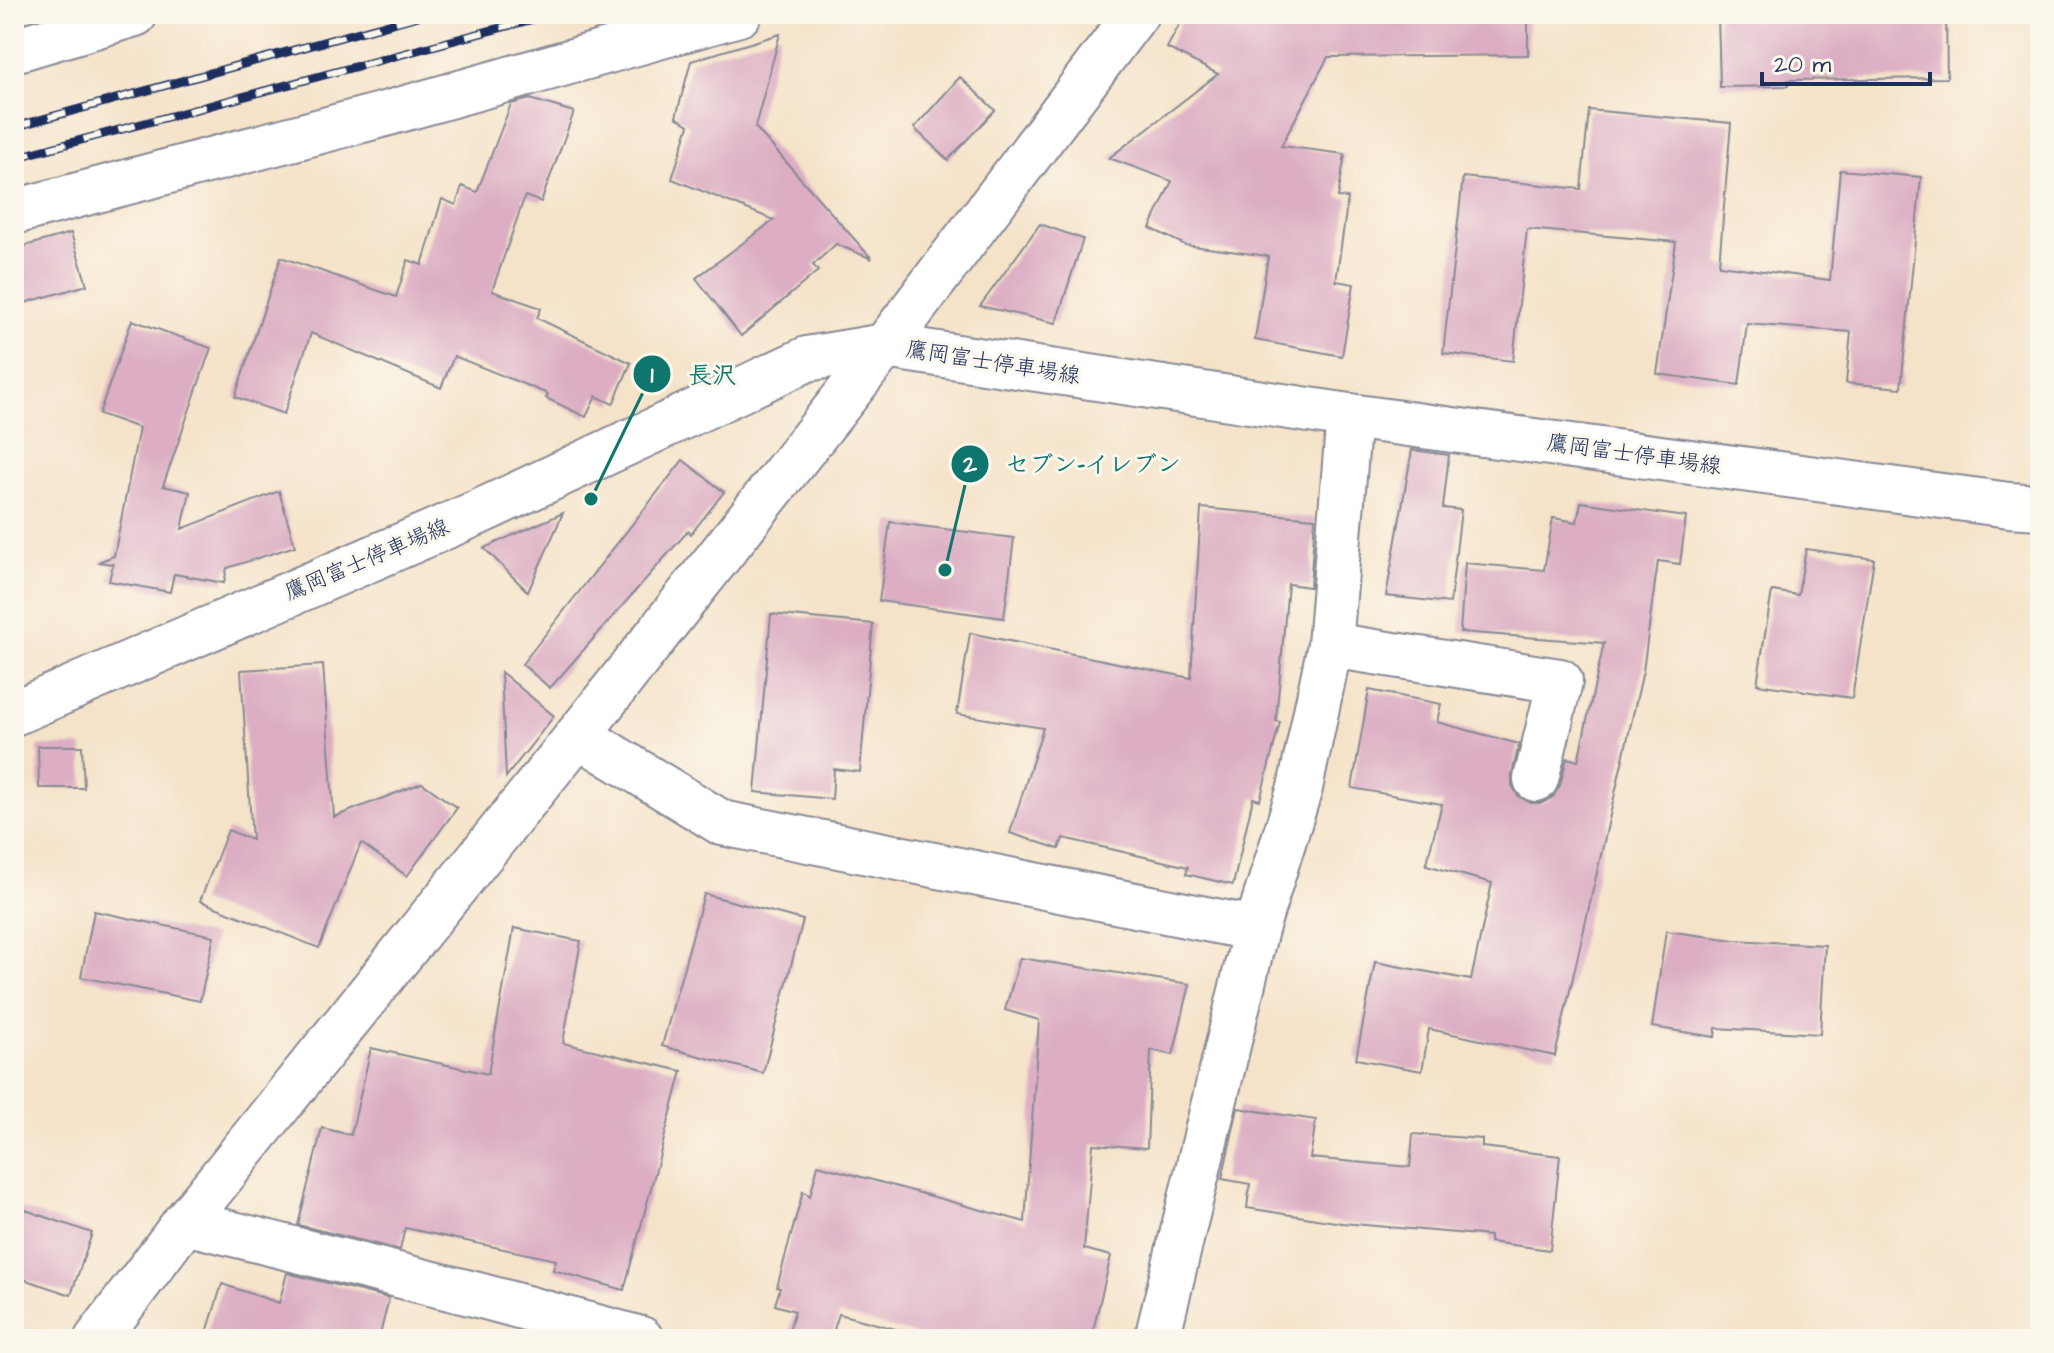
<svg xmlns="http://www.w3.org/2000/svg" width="2054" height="1353" viewBox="0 0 2054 1353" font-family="'Architects Daughter','Klee One',sans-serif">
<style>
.building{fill:#dcadc3}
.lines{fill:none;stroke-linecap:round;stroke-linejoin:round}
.minor-casing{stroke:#888994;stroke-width:48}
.tertiary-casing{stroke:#888994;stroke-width:48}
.secondary-casing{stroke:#888994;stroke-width:48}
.minor{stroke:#fff;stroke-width:44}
.tertiary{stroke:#fff;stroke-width:44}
.secondary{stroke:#fff;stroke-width:44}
.rail-casing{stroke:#1b2f5e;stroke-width:9}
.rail{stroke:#fbf7ec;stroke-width:6;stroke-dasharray:18;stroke-linecap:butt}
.labels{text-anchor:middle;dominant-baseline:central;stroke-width:6;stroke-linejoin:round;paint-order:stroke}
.street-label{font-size:22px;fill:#1b2f5e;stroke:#fbf7ec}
.leader{fill:none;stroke:#0f766e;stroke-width:3}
.callout-dot{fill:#0f766e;stroke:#fbf7ec;stroke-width:3}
.mark-label{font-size:24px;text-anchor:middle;font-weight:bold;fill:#fff}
.callout-label{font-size:24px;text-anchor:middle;font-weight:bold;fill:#0f766e;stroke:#fbf7ec;stroke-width:6;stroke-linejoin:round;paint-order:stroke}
</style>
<rect width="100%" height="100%" fill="#fbf7ec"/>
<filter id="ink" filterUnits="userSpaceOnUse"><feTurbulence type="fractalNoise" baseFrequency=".0125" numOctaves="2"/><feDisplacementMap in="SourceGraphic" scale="16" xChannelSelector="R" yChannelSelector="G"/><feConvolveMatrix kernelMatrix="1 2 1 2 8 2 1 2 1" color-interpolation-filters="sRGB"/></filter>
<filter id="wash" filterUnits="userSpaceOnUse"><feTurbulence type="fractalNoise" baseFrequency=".006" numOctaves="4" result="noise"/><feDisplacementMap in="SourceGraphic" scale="32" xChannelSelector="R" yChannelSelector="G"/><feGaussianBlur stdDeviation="1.8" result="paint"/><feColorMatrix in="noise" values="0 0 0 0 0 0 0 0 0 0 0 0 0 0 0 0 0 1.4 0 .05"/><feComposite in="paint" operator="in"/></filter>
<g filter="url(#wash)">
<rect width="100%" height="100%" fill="#f5e3c9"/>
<g id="blocks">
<g class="building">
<path d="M 1185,14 L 1528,14 L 1528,55 L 1328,57 L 1281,146 L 1345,154 L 1338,197 L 1348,198 L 1336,281 L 1354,284 L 1342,356 L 1255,340 L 1268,256 L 1185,245 L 1150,228 L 1172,181 L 1109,158 L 1218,74 L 1167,48 Z"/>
<path d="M 1718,14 L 1946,14 L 1947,78 L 1788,80 L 1788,86 L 1720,87 Z"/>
<path d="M 780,34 L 755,127 L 872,259 L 836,244 L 813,265 L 818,271 L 741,336 L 696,278 L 774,220 L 672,179 L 689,125 L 676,117 L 691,61 Z"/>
<path d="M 960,77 L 995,110 L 948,160 L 914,128 Z"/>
<path d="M 530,99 L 574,112 L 541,202 L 525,196 L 492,291 L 541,308 L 537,318 L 631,363 L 613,404 L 596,396 L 586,417 L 546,398 L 548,394 L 454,356 L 441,388 L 311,333 L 284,414 L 235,397 L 281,257 L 396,297 L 408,260 L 422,265 L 442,199 L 456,205 L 462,186 L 477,192 L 511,104 Z"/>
<path d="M 1589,110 L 1731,123 L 1719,265 L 1830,280 L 1840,170 L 1921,177 L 1901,388 L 1846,383 L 1851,332 L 1747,324 L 1739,385 L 1657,374 L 1676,242 L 1527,229 L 1513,361 L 1443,353 L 1463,177 L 1581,189 Z"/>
<path d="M 1040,224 L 1083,239 L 1056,323 L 980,306 Z"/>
<path d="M 71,233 L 87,285 L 14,306 L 14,249 Z"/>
<path d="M 132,320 L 211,348 L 163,486 L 190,492 L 182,529 L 279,491 L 295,546 L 227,568 L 224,583 L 174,574 L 170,592 L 109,581 L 113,564 L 98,562 L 114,556 L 139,428 L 99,414 Z"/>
<path d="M 1412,450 L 1449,455 L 1443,508 L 1461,510 L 1450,603 L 1386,596 Z"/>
<path d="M 683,460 L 724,492 L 691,534 L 688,531 L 550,688 L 522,664 Z"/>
<path d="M 1581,502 L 1686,517 L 1680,564 L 1658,561 L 1643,671 L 1555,1056 L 1429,1029 L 1422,1071 L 1356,1059 L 1375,962 L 1471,980 L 1492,883 L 1426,865 L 1442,804 L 1352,788 L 1369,690 L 1441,704 L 1437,722 L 1519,744 L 1512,774 L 1512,785 L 1518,796 L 1531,803 L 1542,803 L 1553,797 L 1560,785 L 1567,758 L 1578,761 L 1604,643 L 1460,632 L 1465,563 L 1544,570 L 1553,518 L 1577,522 Z"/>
<path d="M 1201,508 L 1315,518 L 1310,587 L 1288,584 L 1276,721 L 1280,722 L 1260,800 L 1253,798 L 1233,885 L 1186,874 L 1188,867 L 1063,838 L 1059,849 L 1010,833 L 1043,728 L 957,714 L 970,633 L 1191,678 Z"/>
<path d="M 563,513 L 528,592 L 484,548 Z"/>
<path d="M 890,522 L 1014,538 L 1004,618 L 879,601 Z"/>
<path d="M 1806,549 L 1874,559 L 1852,698 L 1757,684 L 1772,591 L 1798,595 Z"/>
<path d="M 771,614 L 873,624 L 860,772 L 834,769 L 832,799 L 755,792 Z"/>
<path d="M 323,665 L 334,817 L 422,783 L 457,808 L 407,876 L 361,843 L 319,948 L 200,901 L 228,830 L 252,840 L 241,670 Z"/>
<path d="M 501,672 L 554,716 L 506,777 Z"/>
<path d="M 38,746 L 82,746 L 84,788 L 39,788 Z"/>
<path d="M 704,894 L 803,920 L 763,1073 L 662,1046 Z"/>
<path d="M 94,911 L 214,936 L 200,1001 L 81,977 Z"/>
<path d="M 514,928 L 581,941 L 563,1043 L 682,1071 L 624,1290 L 553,1270 L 556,1260 L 405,1228 L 400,1250 L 298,1225 L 322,1128 L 351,1135 L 371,1048 L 488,1074 Z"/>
<path d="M 1666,931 L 1734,940 L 1825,945 L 1820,1034 L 1716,1028 L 1715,1037 L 1652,1027 Z"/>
<path d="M 1020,958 L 1190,984 L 1173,1055 L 1151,1050 L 1147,1148 L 1093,1144 L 1084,1249 L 1111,1256 L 1091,1339 L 933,1339 L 839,1314 L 831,1339 L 820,1339 L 789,1330 L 795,1311 L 775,1305 L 780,1288 L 777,1287 L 803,1191 L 810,1196 L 818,1165 L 1025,1222 L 1039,1020 L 1005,1010 Z"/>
<path d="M 1238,1108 L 1316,1120 L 1310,1158 L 1410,1167 L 1413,1134 L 1482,1139 L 1482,1147 L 1560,1156 L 1550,1250 L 1490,1242 L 1490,1236 L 1342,1223 L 1247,1208 L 1250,1184 L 1222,1179 Z"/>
<path d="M 14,1206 L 92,1233 L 71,1295 L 14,1276 Z"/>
<path d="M 287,1273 L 389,1298 L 379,1339 L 205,1339 L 222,1284 L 279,1303 Z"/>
</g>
</g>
</g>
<g filter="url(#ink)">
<use href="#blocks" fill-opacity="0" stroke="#888994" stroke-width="2"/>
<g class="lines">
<defs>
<g id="minor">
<path d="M 14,50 L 135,14"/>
<path d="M 14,212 L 385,114 L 739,14"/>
<path d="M 1330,645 L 1560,681 L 1536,779"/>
<path d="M 578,735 L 722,823 L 1256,929"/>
<path d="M 185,1222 L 478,1295 L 641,1339"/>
<path d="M 97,1339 L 185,1222 L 578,735 L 885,346"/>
<path d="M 1157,1339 L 1256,929 L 1300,788 L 1330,645 L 1349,416"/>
</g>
<path id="tertiary" d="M 885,346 L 1136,14"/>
<path id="secondary" d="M 14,713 L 477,513 L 807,359 L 885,346 L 1349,416 L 2009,505 L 2040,507"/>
</defs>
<use href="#minor" class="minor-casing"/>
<use href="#tertiary" class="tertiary-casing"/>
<use href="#secondary" class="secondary-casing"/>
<use href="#minor" class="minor"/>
<use href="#tertiary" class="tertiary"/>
<use href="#secondary" class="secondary"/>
<defs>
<g id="rail">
<path d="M 14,127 L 425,14"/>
<path d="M 14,158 L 552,14"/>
</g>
</defs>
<use href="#rail" class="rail-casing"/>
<use href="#rail" class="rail"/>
</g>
</g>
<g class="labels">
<g class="street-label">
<text transform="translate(993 363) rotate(9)">鷹岡富士停車場線</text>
<text transform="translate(1634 455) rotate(8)">鷹岡富士停車場線</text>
<text transform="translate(367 560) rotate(-23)">鷹岡富士停車場線</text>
</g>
</g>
<path class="leader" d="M591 499L652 374M945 570L970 464"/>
<g class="callout-dot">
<circle cx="591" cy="499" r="8"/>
<circle cx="945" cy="570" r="8"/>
<circle cx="652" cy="374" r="20"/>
<circle cx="970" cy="464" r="20"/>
</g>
<g class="mark-label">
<text x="652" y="383">1</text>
<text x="970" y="472">2</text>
</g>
<g class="callout-label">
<text x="712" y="383">長沢</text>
<text x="1093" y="472">セブン-イレブン</text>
</g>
<rect width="2054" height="1353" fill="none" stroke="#fbf7ec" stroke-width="48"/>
<path d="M1762 72v12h168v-12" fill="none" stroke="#1b2f5e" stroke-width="4"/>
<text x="1774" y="72" font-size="24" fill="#1b2f5e" stroke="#fbf7ec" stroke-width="6" paint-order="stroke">20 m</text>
</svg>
